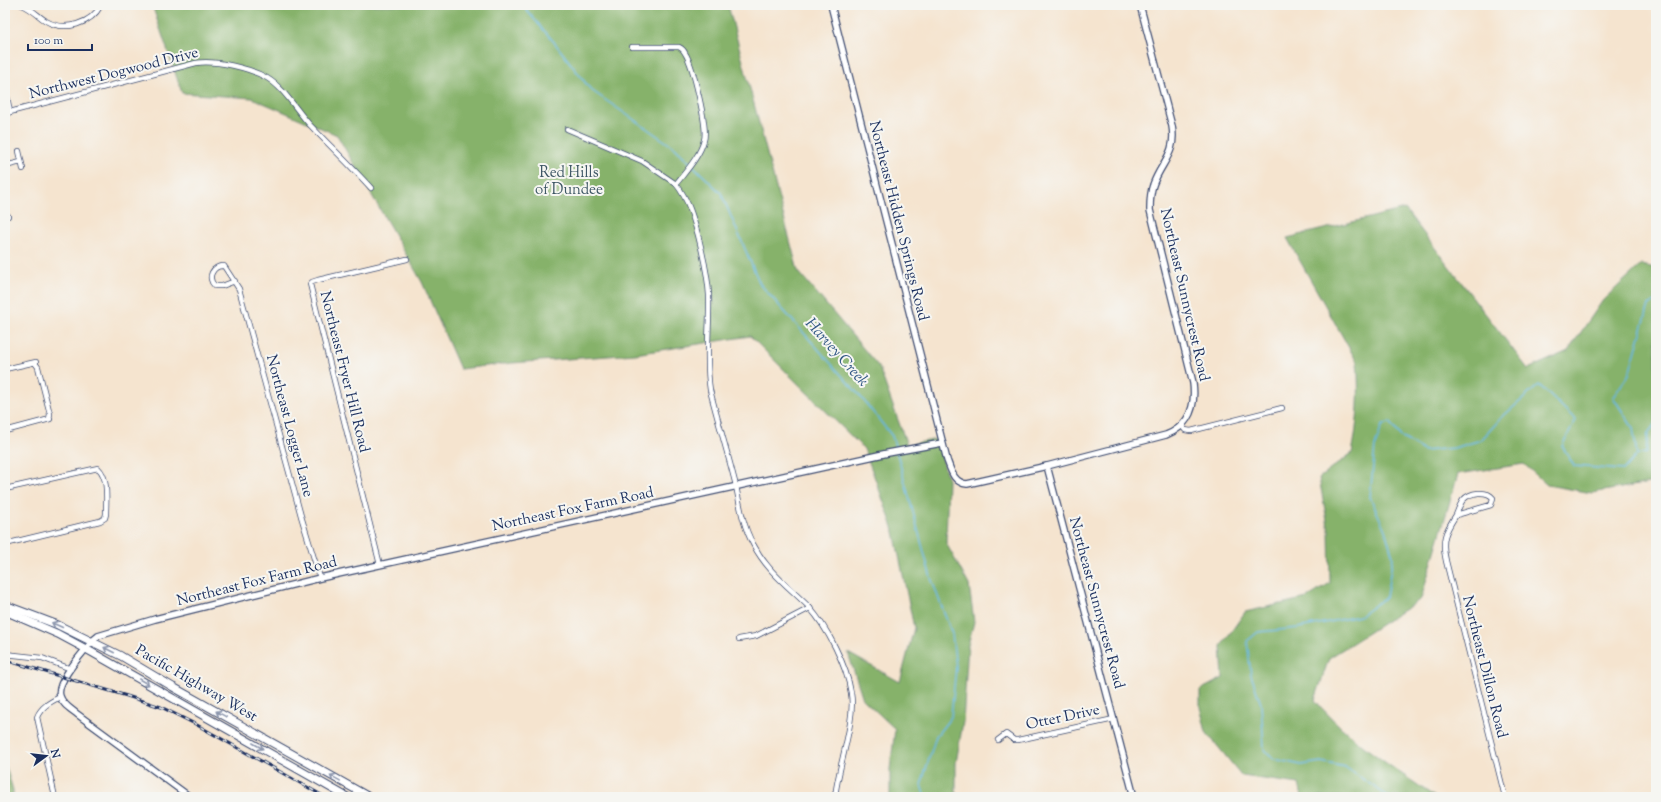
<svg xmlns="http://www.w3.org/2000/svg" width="1661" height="802" viewBox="0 0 1661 802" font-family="'Sorts Mill Goudy',serif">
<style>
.forest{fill:#86b26a;stroke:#507064}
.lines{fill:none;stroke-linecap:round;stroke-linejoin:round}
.stream{stroke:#67b8e2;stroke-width:1.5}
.minor-casing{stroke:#3c4a6f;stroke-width:6}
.tertiary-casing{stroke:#3c4a6f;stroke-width:8}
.primary-casing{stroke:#3c4a6f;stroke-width:9}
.minor{stroke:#fff;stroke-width:4.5}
.tertiary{stroke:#fff;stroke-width:5.5}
.primary{stroke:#fff;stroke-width:7}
.rail-casing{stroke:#1b2f5e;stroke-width:3}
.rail{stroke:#f6f6f2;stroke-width:1.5;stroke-dasharray:4.5;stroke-linecap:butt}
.oneway{stroke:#8d97ae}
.labels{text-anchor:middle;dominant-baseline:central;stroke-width:4;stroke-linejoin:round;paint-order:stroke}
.street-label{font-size:15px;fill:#1b2f5e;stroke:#f6f6f2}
.park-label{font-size:15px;fill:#3e5765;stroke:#f6f6f2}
.water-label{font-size:16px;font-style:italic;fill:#325886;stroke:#f6f6f2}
</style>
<rect width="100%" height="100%" fill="#f6f6f2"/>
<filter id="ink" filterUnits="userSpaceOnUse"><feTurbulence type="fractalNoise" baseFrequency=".025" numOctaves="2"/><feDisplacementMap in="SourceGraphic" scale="8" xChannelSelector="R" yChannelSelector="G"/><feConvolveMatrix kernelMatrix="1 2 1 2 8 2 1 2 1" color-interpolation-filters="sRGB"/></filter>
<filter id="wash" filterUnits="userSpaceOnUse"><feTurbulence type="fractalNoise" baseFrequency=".012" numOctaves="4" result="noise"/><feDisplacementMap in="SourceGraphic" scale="16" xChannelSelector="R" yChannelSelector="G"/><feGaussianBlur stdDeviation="0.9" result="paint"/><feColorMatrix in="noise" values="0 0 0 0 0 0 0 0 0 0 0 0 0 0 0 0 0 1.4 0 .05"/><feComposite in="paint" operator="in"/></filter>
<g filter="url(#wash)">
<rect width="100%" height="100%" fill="#f5e4cf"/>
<g class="forest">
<path d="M 152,5 L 728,5 L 798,271 L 879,367 L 907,445 L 937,439 L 948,480 L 946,543 L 969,585 L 974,622 L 968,645 L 963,722 L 956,763 L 956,793 L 959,797 L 890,797 L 890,769 L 895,729 L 863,699 L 848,653 L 900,682 L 914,628 L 893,527 L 864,449 L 750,336 L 635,354 L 512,363 L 460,369 L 422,282 L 337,135 L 252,98 L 182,93 Z"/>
<path d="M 1405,209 L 1528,369 L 1568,351 L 1603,300 L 1641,265 L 1656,268 L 1656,472 L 1649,483 L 1592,493 L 1547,485 L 1524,464 L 1458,474 L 1421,599 L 1329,658 L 1315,700 C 1347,739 1394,768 1435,797 L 1302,797 L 1299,784 L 1242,776 L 1206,732 L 1200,707 L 1200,690 L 1223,678 L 1221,646 L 1245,612 L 1307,598 L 1330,583 L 1329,531 L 1319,478 L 1352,453 C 1358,423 1360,393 1357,362 L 1287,238 Z"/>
<path d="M 5,764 L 13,790 L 13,797 L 5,797 Z"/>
</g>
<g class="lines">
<g class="stream">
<path d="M 522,5 L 554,42 L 591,90 L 675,148 L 721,193 L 760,284 L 860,396 L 892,436 L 896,449"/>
<path d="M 897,453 L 931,578 L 952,634 L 956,667 L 951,717 L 936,736 L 921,785 L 925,797"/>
<path d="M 1637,455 L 1646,453 L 1648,433 L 1656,423"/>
<path d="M 1389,797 L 1345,767 L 1321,762 L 1301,765 L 1274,759 L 1264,749 L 1261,704 L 1251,675 L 1247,641 L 1258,632 L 1298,628 L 1360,616 L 1386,597 L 1393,557 L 1385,530 L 1370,497 L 1375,446 L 1382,426 L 1390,422 L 1401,437 L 1424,451 L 1454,448 L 1481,440 L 1502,417 L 1539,385 L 1576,420 L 1562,446 L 1574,466 L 1623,470 L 1637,455 L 1633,428 L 1613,397 L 1629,374 L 1649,305 L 1656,301"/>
</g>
</g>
</g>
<g filter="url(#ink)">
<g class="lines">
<defs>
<g id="minor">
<path d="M 22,5 C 31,8 38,16 46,21 C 65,32 91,24 101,5"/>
<path d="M 632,47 L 679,47 C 681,48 684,50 685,53 C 693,65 708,128 704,140 C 700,156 686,171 676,184 C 688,199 693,217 698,235 C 703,255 708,274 709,295 C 710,326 705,359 710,390 C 718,422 728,454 736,486 C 740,506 743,526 753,544 C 767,571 788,586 809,607 C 827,627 847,666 851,693 C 856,720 838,767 835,797"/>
<path d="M 5,86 L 10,112"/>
<path d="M 5,115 L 10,112 L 196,63 C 216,60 250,68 267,78 C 284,88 296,110 310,125 C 330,146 351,166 371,188"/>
<path d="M 567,129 L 642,161 L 676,184"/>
<path d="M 19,151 L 23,169"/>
<path d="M 5,166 L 21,162"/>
<path d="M 5,216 L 8,216"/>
<path d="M 235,281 L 222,286 L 215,286 C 206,278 213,265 224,266 L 239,289 L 301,516 L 320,578"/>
<path d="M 35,363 L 38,367 L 50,414 L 49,419"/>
<path d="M 5,369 L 36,362"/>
<path d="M 1182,426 L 1185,430 L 1191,431 L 1282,408"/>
<path d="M 5,431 L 50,419"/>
<path d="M 5,489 L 98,468 C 109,478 106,500 106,514 L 105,518 L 100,521 L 5,544"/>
<path d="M 1456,515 C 1458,510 1460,504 1463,500 C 1470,492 1487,490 1493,498 L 1491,505 L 1456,515 C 1445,532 1441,540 1446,561 L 1505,797"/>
<path d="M 380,565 L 310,284 L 312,282 L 318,280 L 407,259"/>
<path d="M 739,639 L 756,636 L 810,608"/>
<path d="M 5,654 L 42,658 L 71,669"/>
<path d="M 998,740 L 1006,734 L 1014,740 L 1018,740 L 1114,719"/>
<path d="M 55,797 L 37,717 C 41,707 50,702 60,697"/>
</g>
<g id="tertiary">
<path d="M 831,5 L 947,460 C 951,471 954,483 967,484 L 1047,466 L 1166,435 C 1189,426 1196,407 1193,383 L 1150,210 C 1150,202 1150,193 1153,185 C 1161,162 1177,154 1172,126 L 1140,5"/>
<path d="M 1047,466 L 1134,797"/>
<path d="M 190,797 L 77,714 C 71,709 62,704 60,696 C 55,682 84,652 92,641 L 98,636 L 155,619 L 320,578 L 888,453 L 942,443"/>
</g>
<g id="primary">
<path d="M 5,605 L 58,625 L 121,656 L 173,687 L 369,797"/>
<path d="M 5,611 L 58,634 L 86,649 L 347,797"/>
</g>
</defs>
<use href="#minor" class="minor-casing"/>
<use href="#tertiary" class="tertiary-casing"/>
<use href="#primary" class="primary-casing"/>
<use href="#minor" class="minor"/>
<use href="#tertiary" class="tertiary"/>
<use href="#primary" class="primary"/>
<defs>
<path id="rail" d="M 5,660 L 127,696 L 161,707 L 197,725 L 325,797"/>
</defs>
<use href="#rail" class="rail-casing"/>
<use href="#rail" class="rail"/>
</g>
<defs><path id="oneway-shaft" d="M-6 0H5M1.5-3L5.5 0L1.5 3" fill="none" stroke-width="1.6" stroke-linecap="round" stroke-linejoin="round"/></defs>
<g class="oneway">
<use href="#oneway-shaft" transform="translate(57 625) rotate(-156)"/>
<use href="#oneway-shaft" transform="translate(109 650) rotate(-153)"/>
<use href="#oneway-shaft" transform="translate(144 682) rotate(30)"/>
<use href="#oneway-shaft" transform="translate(221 714) rotate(-151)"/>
<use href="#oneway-shaft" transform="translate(258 746) rotate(30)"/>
<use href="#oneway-shaft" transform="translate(335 778) rotate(-151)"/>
</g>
</g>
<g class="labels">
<g class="street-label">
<text transform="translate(114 74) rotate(-14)">Northwest Dogwood Drive</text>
<text transform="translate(898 221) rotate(76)">Northeast Hidden Springs Road</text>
<text transform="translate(1184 295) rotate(77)">Northeast Sunnycrest Road</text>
<text transform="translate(344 372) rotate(76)">Northeast Fryer Hill Road</text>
<text transform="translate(289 426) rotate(75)">Northeast Logger Lane</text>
<text transform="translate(573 510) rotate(-12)">Northeast Fox Farm Road</text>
<text transform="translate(257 582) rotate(-14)">Northeast Fox Farm Road</text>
<text transform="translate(1096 603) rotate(75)">Northeast Sunnycrest Road</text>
<text transform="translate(1484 667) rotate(76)">Northeast Dillon Road</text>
<text transform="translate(196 684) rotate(30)">Pacific Highway West</text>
<text transform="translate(1063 718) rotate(-12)">Otter Drive</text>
</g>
<g class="park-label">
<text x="569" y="173">Red Hills<tspan x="569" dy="17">of Dundee</tspan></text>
</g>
<g class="water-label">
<text transform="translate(836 353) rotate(48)">Harvey Creek</text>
</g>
</g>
<rect width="1661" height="802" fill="none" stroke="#f6f6f2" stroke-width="20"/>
<g transform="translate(46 756) rotate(75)" stroke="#f6f6f2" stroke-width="3" paint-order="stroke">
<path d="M0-3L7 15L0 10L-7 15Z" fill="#1b2f5e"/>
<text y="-6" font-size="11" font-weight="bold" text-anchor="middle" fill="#1b2f5e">N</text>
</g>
<path d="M28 44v6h64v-6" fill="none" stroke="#1b2f5e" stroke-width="2"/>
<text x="34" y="44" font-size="12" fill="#1b2f5e" stroke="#f6f6f2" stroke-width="3" paint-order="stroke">100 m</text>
</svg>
